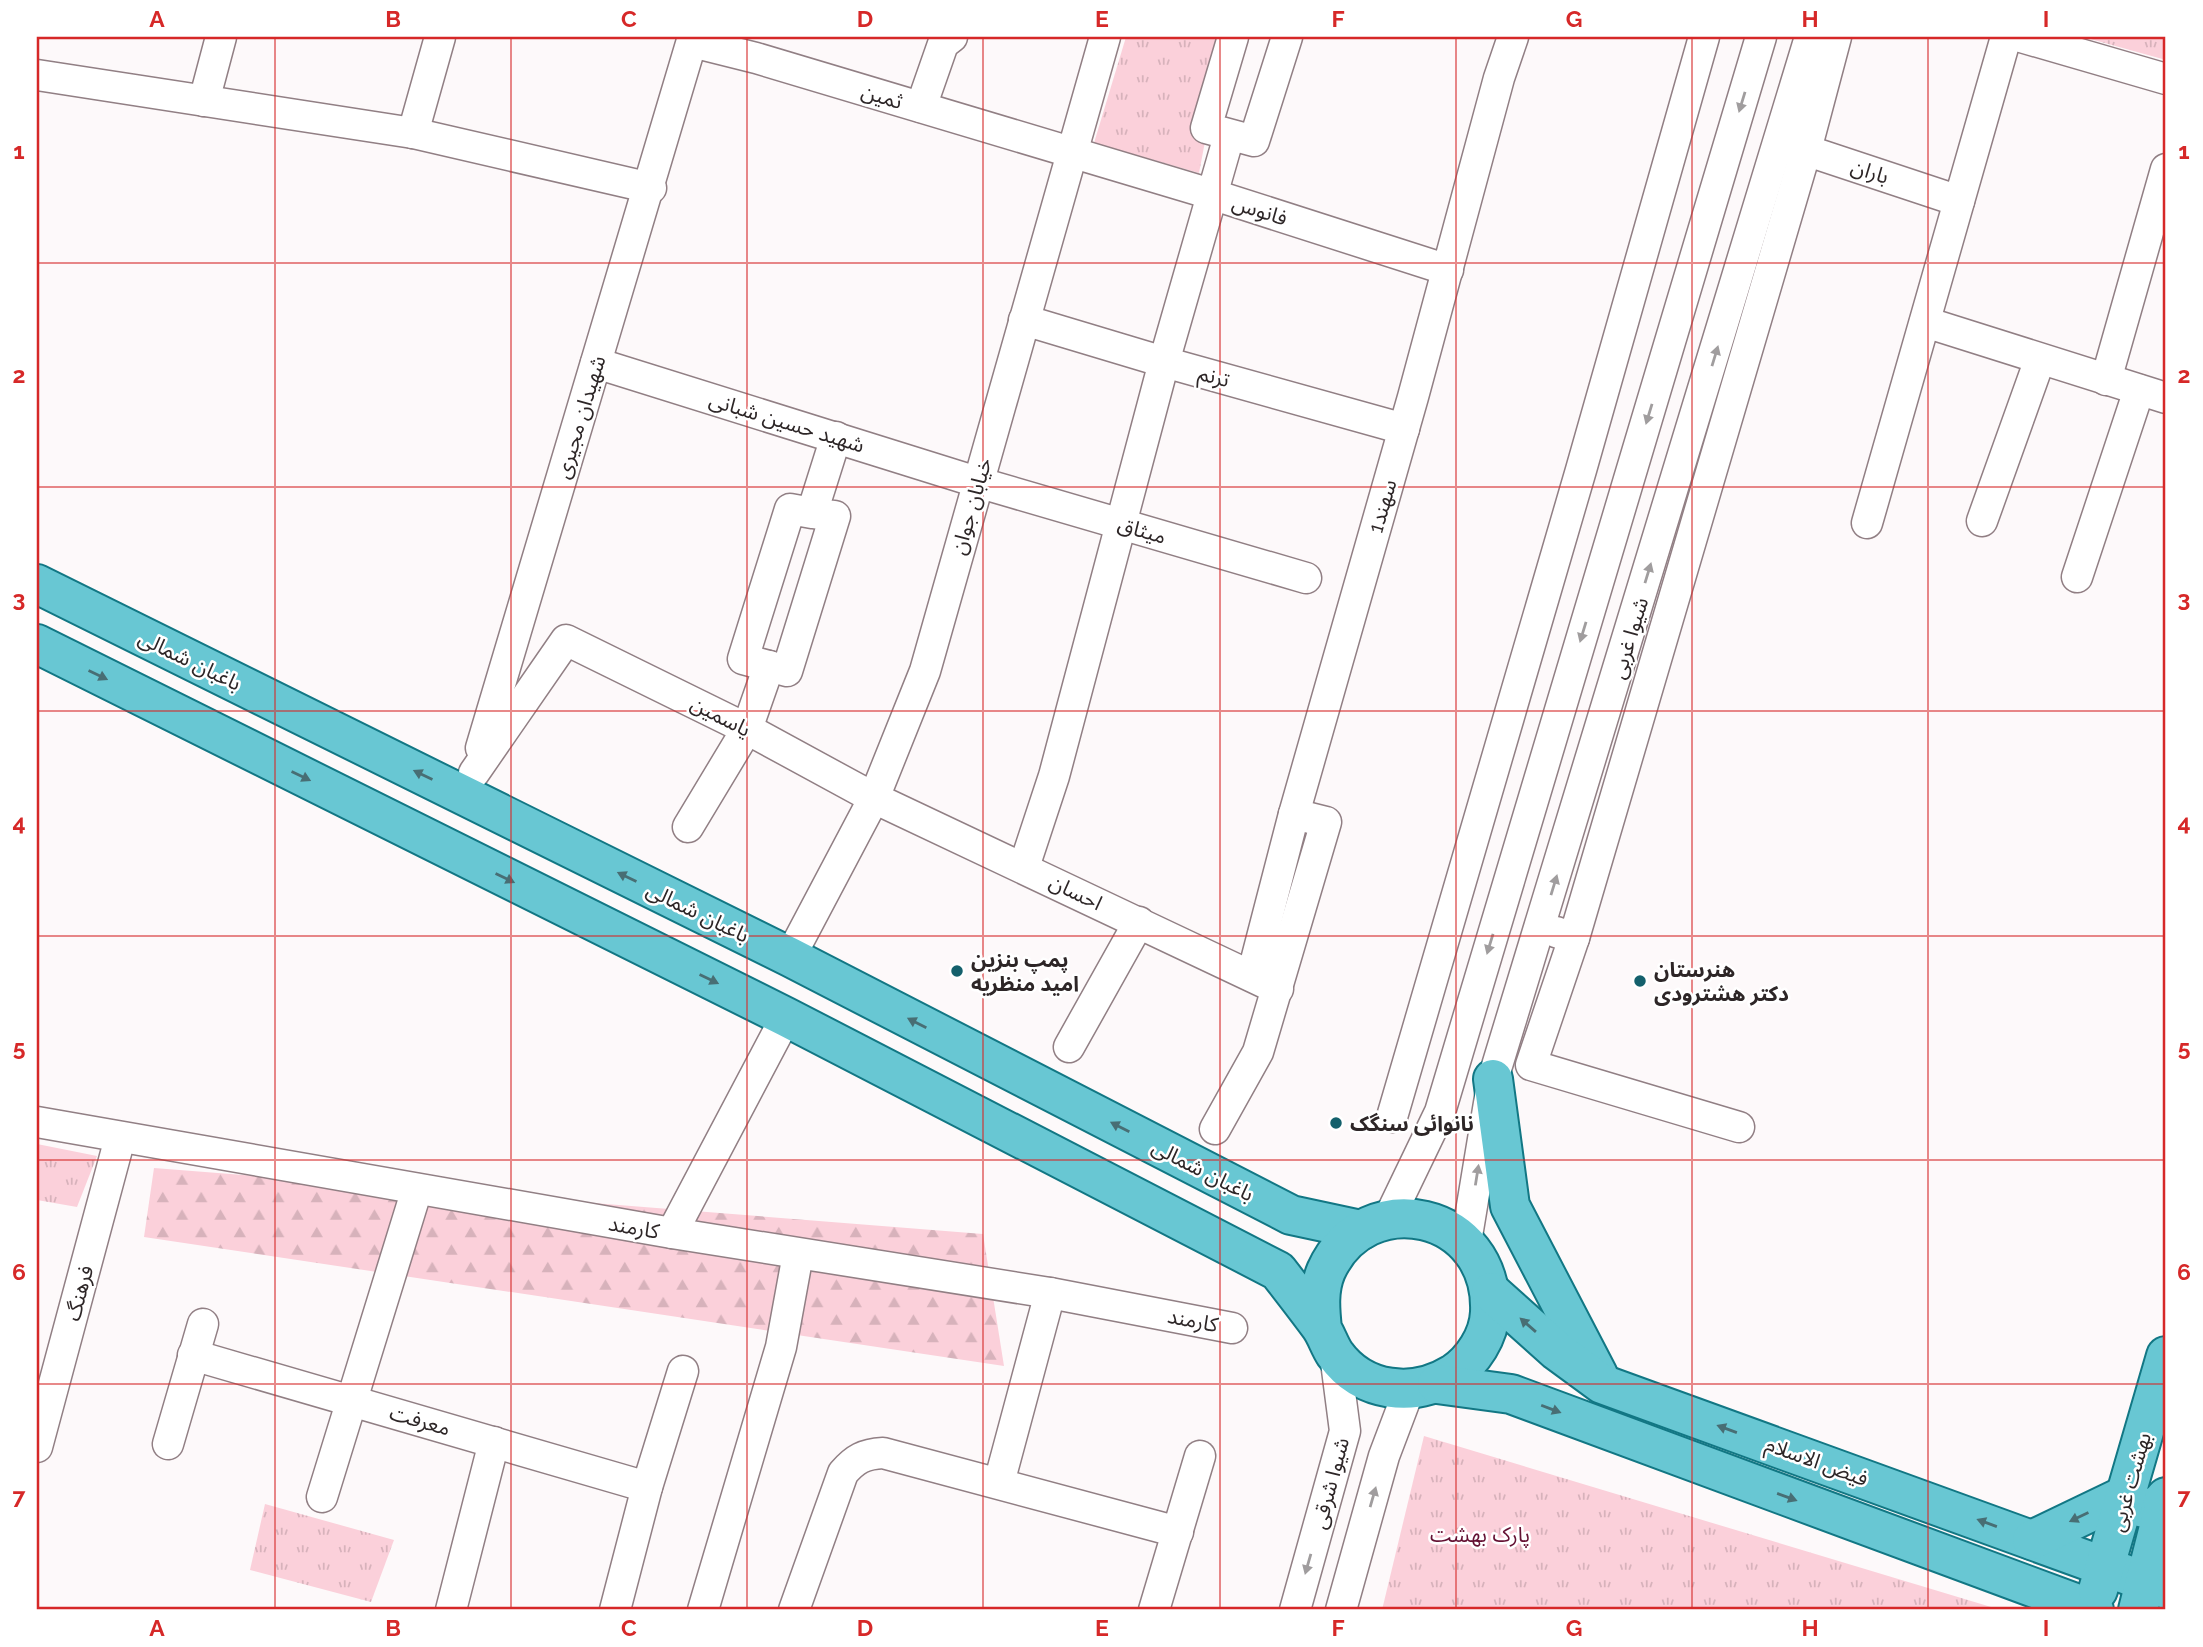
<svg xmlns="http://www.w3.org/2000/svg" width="2203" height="1647" viewBox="0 0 2203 1647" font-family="Raleway,'Noto Sans Arabic',sans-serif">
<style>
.forest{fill:url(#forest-firs)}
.park{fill:url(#park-tufts)}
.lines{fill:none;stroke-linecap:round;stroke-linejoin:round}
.minor-casing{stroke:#917f84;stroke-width:33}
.major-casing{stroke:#127784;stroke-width:42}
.minor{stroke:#fff;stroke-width:30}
.major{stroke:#68c7d3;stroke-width:38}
.oneway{fill:#a09d9e}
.oneway2{fill:#486e74}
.grid{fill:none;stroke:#d62828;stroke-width:2;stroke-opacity:0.55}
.poi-dot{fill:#14606c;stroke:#fff;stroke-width:2.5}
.labels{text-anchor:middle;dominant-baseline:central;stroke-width:5;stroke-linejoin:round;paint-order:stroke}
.street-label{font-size:21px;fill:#2d2627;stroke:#fff}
.poi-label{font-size:21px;font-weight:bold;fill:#2d2627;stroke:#fff;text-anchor:start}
.park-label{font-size:21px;fill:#641133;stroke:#fff}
.neatline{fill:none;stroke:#d62828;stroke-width:2.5}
.grid-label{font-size:23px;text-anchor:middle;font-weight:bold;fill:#d62828}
</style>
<defs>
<pattern id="forest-firs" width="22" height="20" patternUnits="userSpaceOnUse" patternTransform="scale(1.75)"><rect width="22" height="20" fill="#fbd0da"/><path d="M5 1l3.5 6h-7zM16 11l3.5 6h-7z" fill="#d7b2bb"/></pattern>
<pattern id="park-tufts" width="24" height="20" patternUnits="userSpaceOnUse" patternTransform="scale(1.75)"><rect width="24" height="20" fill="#fbd0da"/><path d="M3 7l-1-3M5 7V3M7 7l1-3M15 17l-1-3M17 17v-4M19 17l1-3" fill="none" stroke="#d7b2bb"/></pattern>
</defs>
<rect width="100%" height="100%" fill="#fdf9fa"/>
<path class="forest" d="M 154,1168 L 983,1234 L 1004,1366 L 144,1237 Z"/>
<g class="park">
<path d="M 1126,37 L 1225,37 L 1199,173 L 1094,143 Z"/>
<path d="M 2083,37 L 2166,37 L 2166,60 Z"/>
<path d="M 37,1144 L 97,1156 L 77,1207 L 37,1200 Z"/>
<path d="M 1424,1436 L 2001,1610 L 1382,1610 Z"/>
<path d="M 265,1504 L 394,1540 L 371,1602 L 250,1570 Z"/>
</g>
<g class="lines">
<defs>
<g id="minor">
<path d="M 1233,37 L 1206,128 L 1254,141 L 1287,37"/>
<path d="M 2021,37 L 2166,79"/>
<path d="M 692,42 L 756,58 L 1211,194 L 1448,270"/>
<path d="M 37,75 L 413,133 L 651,188"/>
<path d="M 204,101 L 221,37"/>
<path d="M 921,107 L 943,44 L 952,37"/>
<path d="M 413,133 L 440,37"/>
<path d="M 1787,144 L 1959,201"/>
<path d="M 1024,320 L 1164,362 L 1404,429"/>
<path d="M 1925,322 L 2166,398"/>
<path d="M 596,363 L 977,482 L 1306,578"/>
<path d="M 2106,380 L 2166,169"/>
<path d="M 812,513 L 835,516 L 787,671 L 743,659 L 790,509 L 812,513 L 836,437"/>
<path d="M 1982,521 L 2040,359"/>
<path d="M 1867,523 L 2006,37"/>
<path d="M 2077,577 L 2139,390"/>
<path d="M 481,748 L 693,37"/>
<path d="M 474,773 L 566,640 L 747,729 L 874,798 L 1278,989"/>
<path d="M 688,827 L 747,729 L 769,666"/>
<path d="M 1024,867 L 1054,776 L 1164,362 L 1229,136"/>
<path d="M 1556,932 L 1574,938 L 1531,1065 L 1739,1127"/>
<path d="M 1574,938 L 1806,150 L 1836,37"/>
<path d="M 790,957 L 874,798 L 925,671 L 1105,37"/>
<path d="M 1252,976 L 1294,814 L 1413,397 L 1499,78 L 1513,37"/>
<path d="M 1069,1047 L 1139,922"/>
<path d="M 1392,1117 L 1581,470 L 1704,37"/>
<path d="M 37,1122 L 672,1233 L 1050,1293 L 1232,1328"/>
<path d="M 1215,1129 L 1258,1052 L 1326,822 L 1294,814"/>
<path d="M 1388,1220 L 1440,1112 L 1761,37"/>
<path d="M 672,1233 L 786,1017"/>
<path d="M 1466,1242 L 1493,1079 L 1810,37"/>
<path d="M 193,1355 L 647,1487"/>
<path d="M 168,1444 L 203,1324"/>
<path d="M 37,1447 L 120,1138"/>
<path d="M 999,1483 L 1050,1293"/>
<path d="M 322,1497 L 417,1189"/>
<path d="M 451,1610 L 494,1442"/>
<path d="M 615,1610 L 647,1487 L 683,1371"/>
<path d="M 703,1610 L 781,1347 L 798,1254"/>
<path d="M 794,1610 L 843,1473 C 855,1459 864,1454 883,1453 L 1178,1532"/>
<path d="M 1154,1610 L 1200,1456"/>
<path d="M 1295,1610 L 1345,1431 L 1335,1354"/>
<path d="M 1341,1610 L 1384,1456 L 1409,1390"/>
</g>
<g id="major">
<path d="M 37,584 L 790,957 L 1291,1215 L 1361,1230"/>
<path d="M 37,644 L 786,1017 L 1278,1271 C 1292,1289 1306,1307 1320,1326 C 1326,1334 1329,1345 1335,1354 C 1363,1393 1414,1398 1453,1374 C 1473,1361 1489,1336 1490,1312 C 1494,1211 1366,1183 1326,1271 C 1318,1290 1320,1310 1322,1329"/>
<path d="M 1493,1079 L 1510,1206 L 1598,1375"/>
<path d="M 1491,1292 L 1557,1351 L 1602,1384 L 2166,1589"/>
<path d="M 1437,1384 L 1511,1394 L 2094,1610"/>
<path d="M 2032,1540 L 2126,1495 C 2137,1511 2154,1513 2166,1497"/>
<path d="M 2098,1590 L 2166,1356"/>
<path d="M 2138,1610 L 2166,1499"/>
</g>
</defs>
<use href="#minor" class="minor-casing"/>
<use href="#major" class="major-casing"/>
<use href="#minor" class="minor"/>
<use href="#major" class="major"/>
</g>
<defs><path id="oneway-solid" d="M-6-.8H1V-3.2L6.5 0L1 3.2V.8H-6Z" transform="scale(1.75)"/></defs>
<g class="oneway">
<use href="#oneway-solid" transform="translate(1742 102) rotate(107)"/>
<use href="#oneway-solid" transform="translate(1715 356) rotate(-73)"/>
<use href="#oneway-solid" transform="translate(1649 414) rotate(107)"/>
<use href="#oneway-solid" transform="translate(1648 573) rotate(-73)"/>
<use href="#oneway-solid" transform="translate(1583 632) rotate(107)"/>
<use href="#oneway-solid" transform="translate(1554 885) rotate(-73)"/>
<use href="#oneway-solid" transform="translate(1490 944) rotate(107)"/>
<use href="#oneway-solid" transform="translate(1477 1175) rotate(-81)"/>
<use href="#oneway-solid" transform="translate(1373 1497) rotate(-74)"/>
<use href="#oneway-solid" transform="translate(1308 1564) rotate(106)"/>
</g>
<g class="oneway2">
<use href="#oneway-solid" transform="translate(98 675) rotate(26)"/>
<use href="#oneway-solid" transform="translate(423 775) rotate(-154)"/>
<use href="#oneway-solid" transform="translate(301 776) rotate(26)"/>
<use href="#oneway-solid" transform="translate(627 877) rotate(-154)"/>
<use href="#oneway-solid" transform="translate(505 878) rotate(26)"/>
<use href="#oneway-solid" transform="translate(709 979) rotate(26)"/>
<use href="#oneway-solid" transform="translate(917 1023) rotate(-153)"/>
<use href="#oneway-solid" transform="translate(1120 1127) rotate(-153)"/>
<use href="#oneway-solid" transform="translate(1528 1325) rotate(-139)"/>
<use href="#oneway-solid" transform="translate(1551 1409) rotate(21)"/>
<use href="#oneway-solid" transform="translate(1727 1429) rotate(-160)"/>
<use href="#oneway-solid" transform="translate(1787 1497) rotate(20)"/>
<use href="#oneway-solid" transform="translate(2079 1517) rotate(154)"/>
<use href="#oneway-solid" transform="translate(1987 1523) rotate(-160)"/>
</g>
<path class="grid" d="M 275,37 L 275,1610M 511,37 L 511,1610M 747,37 L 747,1610M 983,37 L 983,1610M 1220,37 L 1220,1610M 1456,37 L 1456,1610M 1692,37 L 1692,1610M 1928,37 L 1928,1610M 37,263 L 2166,263M 37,487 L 2166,487M 37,711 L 2166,711M 37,936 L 2166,936M 37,1160 L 2166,1160M 37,1384 L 2166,1384"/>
<g class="poi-dot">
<circle cx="957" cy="971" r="7"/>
<circle cx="1640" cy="981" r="7"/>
<circle cx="1336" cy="1123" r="7"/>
</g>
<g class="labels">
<g class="street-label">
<text transform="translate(882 96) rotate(17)">ثمین</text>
<text transform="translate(1870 171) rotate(18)">باران</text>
<text transform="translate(1260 210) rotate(18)">فانوس</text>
<text transform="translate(1214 376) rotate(15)">ترنم</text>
<text transform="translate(580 417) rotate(-73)">شهیدان مجیری</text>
<text transform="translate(787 422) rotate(17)">شهید حسین شبانی</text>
<text transform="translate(971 506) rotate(-74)">خیابان جوان</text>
<text transform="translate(1382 506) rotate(-74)">1سهند</text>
<text transform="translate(1142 530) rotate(16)">میثاق</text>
<text transform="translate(1629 638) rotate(-73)">شیوا غربی</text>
<text transform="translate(190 660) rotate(26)">باغبان شمالی</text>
<text transform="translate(721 716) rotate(27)">یاسمین</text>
<text transform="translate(1076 892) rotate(26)">احسان</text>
<text transform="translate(698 912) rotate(26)">باغبان شمالی</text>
<text transform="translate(1203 1170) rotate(27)">باغبان شمالی</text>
<text transform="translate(634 1227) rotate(10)">کارمند</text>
<text transform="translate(79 1293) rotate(-75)">فرهنگ</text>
<text transform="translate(1193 1320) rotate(11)">کارمند</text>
<text transform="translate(420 1420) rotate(16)">معرفت</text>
<text transform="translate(1817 1461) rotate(20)">فیض الاسلام</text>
<text transform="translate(2130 1482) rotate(-74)">بهشت غربی</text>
<text transform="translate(1330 1483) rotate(-75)">شیوا شرقی</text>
</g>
<g class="poi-label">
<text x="971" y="959">پمپ بنزین<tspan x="971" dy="24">امید منظریه</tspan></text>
<text x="1654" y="969">هنرستان<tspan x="1654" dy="24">دکتر هشترودی</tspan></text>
<text x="1350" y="1123">نانوائی سنگک</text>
</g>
<g class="park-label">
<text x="1480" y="1534">پارک بهشت</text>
</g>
</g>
<rect width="2203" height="1647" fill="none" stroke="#ffffff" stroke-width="77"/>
<rect x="38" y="38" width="2126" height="1570" class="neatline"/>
<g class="grid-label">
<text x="157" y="27">A</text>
<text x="393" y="27">B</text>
<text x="629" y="27">C</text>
<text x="865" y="27">D</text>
<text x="1102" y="27">E</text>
<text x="1338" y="27">F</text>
<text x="1574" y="27">G</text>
<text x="1810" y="27">H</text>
<text x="2046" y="27">I</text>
<text x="19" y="159">1</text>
<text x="2184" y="159">1</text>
<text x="19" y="383">2</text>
<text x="2184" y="383">2</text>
<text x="19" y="607">3</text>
<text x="2184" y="607">3</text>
<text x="19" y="831">4</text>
<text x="2184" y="831">4</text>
<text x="19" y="1056">5</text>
<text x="2184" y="1056">5</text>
<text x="19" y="1280">6</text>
<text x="2184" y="1280">6</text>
<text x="19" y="1504">7</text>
<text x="2184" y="1504">7</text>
<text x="157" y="1636">A</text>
<text x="393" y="1636">B</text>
<text x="629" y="1636">C</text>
<text x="865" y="1636">D</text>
<text x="1102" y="1636">E</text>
<text x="1338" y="1636">F</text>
<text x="1574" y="1636">G</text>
<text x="1810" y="1636">H</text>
<text x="2046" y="1636">I</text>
</g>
</svg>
